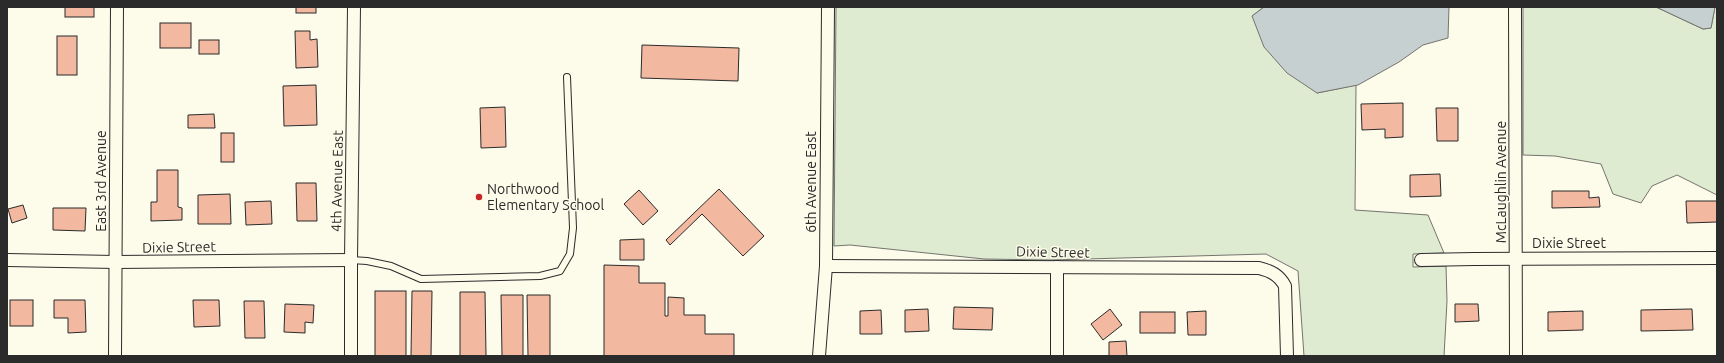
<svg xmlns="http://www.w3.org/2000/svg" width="1724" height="363" viewBox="0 0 1724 363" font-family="Ubuntu,sans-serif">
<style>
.green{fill:#deebd1;stroke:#74746e}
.water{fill:#c7d0d0;stroke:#74746e}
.building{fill:#f2b8a0;stroke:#2b2b2b}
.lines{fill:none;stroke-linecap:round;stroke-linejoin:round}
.lane-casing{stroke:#2b2b2b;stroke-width:8}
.street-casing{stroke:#2b2b2b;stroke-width:14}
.lane{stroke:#fdfbea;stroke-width:6}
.street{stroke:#fdfbea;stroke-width:12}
.poi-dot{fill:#c62828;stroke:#fdfbea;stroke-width:1.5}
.labels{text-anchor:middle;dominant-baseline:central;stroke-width:3;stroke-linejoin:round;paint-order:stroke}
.street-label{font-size:14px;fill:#2b2b2b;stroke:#fdfbea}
.poi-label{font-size:14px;fill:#2b2b2b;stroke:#fdfbea;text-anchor:start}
</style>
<rect width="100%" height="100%" fill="#fdfbea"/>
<g class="green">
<path d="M 836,7 L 1264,7 L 1252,16 L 1317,93 L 1356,85 L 1355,210 L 1428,215 L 1444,253 L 1413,254 L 1413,267 L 1446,266 L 1447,301 L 1444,356 L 1304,356 L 1298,271 L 1266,254 L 1050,260 L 984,259 L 850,245 L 834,246 Z"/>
<path d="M 1523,7 L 1656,7 L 1703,29 L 1711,28 L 1715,7 L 1717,7 L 1717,195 L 1677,175 L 1652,186 L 1641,203 L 1613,194 L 1601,164 L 1555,156 L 1523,155 Z"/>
</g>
<g class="water">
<path d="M 1264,7 L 1449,7 L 1448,38 L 1423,45 L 1399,62 L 1358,85 L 1317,93 L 1287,73 L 1264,47 L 1252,16 Z"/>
<path d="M 1656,7 L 1715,7 L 1711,28 L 1703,29 Z"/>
</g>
<g class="building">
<rect x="65" y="7" width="29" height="10"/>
<rect x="296" y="7" width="20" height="6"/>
<rect x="160" y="23" width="31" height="25"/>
<path d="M 295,31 L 310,31 L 310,40 L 317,39 L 318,67 L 296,68 Z"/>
<rect x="57" y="36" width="20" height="39"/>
<rect x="199" y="40" width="20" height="14"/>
<path d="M 642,45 L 739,48 L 738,81 L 641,78 Z"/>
<path d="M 316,85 L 317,125 L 284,126 L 283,86 Z"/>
<path d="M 1403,103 L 1403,137 L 1385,138 L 1385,129 L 1362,130 L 1361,104 Z"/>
<path d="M 505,107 L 506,147 L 481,148 L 480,108 Z"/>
<path d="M 1436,108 L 1458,108 L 1458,141 L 1437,141 Z"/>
<path d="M 214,114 L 215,128 L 188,128 L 188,115 Z"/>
<rect x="221" y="133" width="13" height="29"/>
<path d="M 157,170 L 178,170 L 178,207 L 182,208 L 182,220 L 151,221 L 151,202 L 157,202 Z"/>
<path d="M 1440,174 L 1441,196 L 1410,197 L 1410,175 Z"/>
<path d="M 296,183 L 316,183 L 317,221 L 297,221 Z"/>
<path d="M 719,189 L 764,236 L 743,256 L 702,214 L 670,245 L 666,240 Z"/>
<path d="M 639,190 L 658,211 L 643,225 L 624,204 Z"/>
<path d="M 1552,191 L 1589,191 L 1589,198 L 1599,197 L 1600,207 L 1552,208 Z"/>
<path d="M 230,194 L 231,224 L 198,224 L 198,195 Z"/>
<path d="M 271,201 L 272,224 L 246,225 L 245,202 Z"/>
<path d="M 1686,201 L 1717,201 L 1717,222 L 1687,223 Z"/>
<path d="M 23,205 L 27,218 L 12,223 L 8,209 Z"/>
<path d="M 53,208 L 86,208 L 85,231 L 53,230 Z"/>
<path d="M 644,239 L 644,260 L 620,260 L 620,240 Z"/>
<path d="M 604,265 L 639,266 L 639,283 L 665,283 L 665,316 L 668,316 L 668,297 L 684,298 L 684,315 L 705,315 L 705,334 L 734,334 L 734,356 L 604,356 Z"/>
<rect x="375" y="291" width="31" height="65"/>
<path d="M 412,291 L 432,291 L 431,356 L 411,356 Z"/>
<path d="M 460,292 L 485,292 L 486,356 L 460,356 Z"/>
<path d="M 501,295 L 523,295 L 523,356 L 502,356 Z"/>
<path d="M 527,295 L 550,295 L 550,356 L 528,356 Z"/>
<rect x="10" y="300" width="23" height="26"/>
<path d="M 54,300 L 85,300 L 86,332 L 68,333 L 68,318 L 54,318 Z"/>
<path d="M 193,300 L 219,300 L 220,326 L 194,327 Z"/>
<path d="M 244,301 L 264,301 L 265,338 L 245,338 Z"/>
<path d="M 285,304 L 314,305 L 313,323 L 305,322 L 305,333 L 284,332 Z"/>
<path d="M 1455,304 L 1478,304 L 1479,321 L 1455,322 Z"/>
<path d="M 954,307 L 993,308 L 992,330 L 953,329 Z"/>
<path d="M 928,309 L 929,331 L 905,332 L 905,310 Z"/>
<path d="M 1110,309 L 1122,325 L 1103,340 L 1091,324 Z"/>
<path d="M 1692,309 L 1693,330 L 1641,331 L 1641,310 Z"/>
<path d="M 881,310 L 882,334 L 860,334 L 860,311 Z"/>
<path d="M 1206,311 L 1206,335 L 1188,335 L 1187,312 Z"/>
<path d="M 1583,311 L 1583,330 L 1548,331 L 1548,312 Z"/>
<rect x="1140" y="312" width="35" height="21"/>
<path d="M 1126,341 L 1127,356 L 1109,356 L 1109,342 Z"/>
</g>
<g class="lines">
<defs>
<path id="lane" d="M 351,260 L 367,261 L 391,266 L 421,279 L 540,276 L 560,271 L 570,254 L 573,228 L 567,77"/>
<g id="street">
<path d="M 1515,7 L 1516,356"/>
<path d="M 7,260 L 115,262 L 351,260"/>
<path d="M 1421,260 L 1474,259 L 1717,258"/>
<path d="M 826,266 L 1259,268 C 1271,271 1279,275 1285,286 L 1287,356"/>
<path d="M 115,356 L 117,7"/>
<path d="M 351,356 L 351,260 L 354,7"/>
<path d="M 819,356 L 826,266 L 828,7"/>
<path d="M 1057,356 L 1057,267"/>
</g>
</defs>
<use href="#lane" class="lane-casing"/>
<use href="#street" class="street-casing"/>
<use href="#lane" class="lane"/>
<use href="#street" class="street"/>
</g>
<circle class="poi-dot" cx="479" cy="197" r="4"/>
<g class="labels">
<g class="street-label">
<text transform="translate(101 181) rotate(-90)">East 3rd Avenue</text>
<text transform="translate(337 181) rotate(-89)">4th Avenue East</text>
<text transform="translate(811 182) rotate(-90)">6th Avenue East</text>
<text transform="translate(1501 182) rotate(-90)">McLaughlin Avenue</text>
<text x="1569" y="243">Dixie Street</text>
<text transform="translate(179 247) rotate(-1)">Dixie Street</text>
<text transform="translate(1053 252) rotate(1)">Dixie Street</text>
</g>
<g class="poi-label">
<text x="487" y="189">Northwood<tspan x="487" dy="16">Elementary School</tspan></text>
</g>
</g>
<rect width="1724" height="363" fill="none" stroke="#2b2b2b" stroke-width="16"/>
</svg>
